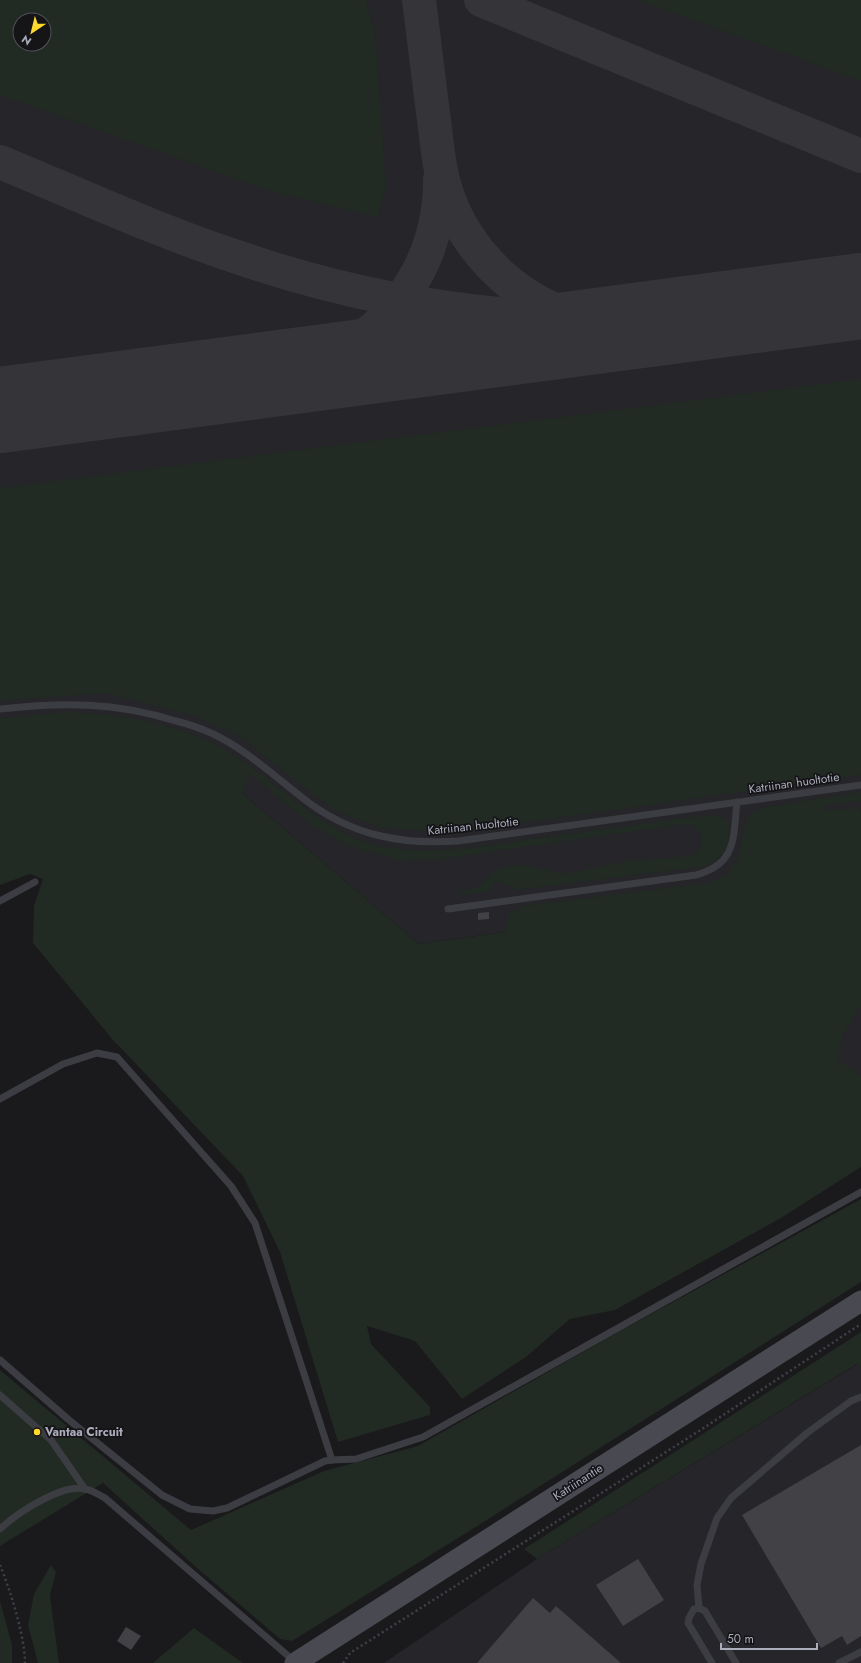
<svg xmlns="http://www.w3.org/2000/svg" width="861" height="1663" viewBox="0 0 861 1663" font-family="Jost,sans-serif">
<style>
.built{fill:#262529;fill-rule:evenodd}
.green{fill:#212a23;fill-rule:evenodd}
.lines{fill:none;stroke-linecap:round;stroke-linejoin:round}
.taxiway{stroke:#343439;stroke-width:34}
.runway{stroke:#343439;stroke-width:86}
.building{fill:#414146}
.path{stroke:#404148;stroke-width:2.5;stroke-dasharray:2 3;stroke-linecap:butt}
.service{stroke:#3c3c43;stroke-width:7}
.secondary{stroke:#484951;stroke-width:21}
.poi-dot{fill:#ffd92e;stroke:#151417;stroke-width:1.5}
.labels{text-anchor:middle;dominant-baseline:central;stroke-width:3.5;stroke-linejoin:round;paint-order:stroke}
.street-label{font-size:12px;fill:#abadbc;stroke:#151417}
.poi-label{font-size:12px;font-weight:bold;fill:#abadbc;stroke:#151417;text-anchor:start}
</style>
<rect width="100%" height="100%" fill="#1a191c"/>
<g class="built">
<path d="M 0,0 L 861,0 L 861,815 L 752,897 L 419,944 L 242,793 L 0,817 ZM 20,20 L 44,20 L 44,44 L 20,44 Z"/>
<path d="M 861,974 L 861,1087 L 809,1068 Z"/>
<path d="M 861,1362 L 861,1663 L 384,1663 L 537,1559 Z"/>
</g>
<g class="green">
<path d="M 0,0 L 366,0 L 375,32 L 386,187 L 378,217 L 270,191 L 0,95 ZM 20,20 L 44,20 L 44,44 L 20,44 Z"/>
<path d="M 638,0 L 861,0 L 861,81 Z"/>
<path d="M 861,379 L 861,775 L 451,833 L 382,828 L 334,810 L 295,781 L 241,737 L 195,716 L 105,693 L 0,701 L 0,488 Z"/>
<path d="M 69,712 C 124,715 182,723 229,752 C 277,782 314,824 368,843 C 374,846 382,846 388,847 C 437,856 488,845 537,838 C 594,830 652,822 709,815 L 722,817 L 729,824 C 729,850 728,852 707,866 L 515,890 L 511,885 L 504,885 L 499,881 L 493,884 L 492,891 L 473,894 L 454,893 L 474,888 L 485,881 L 498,868 L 516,865 L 530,866 L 563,874 L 632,860 L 673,858 L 688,856 L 697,853 L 701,844 L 702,836 L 696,828 L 686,824 L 434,860 L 403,861 L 347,846 L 310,824 L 250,774 L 247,776 L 248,783 L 242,793 L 419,944 L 505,932 L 508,923 L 508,917 L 511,912 L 523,906 L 713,882 L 723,877 L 738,859 L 744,826 L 751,814 L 760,808 L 861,792 L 861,801 L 824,806 L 825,810 L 859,808 L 861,812 L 861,1007 L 843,1035 L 838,1060 L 861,1075 L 861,1167 L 781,1218 L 615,1310 L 570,1319 L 526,1357 L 462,1399 L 415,1341 L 367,1326 L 371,1344 L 430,1407 L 430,1415 L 338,1442 L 280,1252 L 243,1176 L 113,1040 L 33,943 L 34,906 L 43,879 L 30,874 L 0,885 L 0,718 Z"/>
<path d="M 861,1199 L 861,1282 L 479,1525 L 292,1641 L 280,1639 L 197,1568 L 103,1483 L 0,1546 L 0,1370 L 191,1530 L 324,1471 L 418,1446 L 611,1336 Z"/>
<path d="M 861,1332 L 861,1369 L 857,1364 L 537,1559 L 524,1549 Z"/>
<path d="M 51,1565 L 56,1572 L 50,1596 L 59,1663 L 38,1663 L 28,1625 L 34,1594 Z"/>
<path d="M 0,1601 L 12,1645 L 12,1663 L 0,1663 Z"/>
<path d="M 194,1628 L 243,1663 L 153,1663 Z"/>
</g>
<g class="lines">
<g class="taxiway">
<path d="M 419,0 C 423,35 428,70 432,105 C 436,131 437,158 444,184 C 460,242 506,292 563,313"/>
<path d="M 481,0 L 861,156"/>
<path d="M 0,162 C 80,195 160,232 243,259 C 351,296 468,316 582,319 C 635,320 687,317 740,312"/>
<path d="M 245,377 C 266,374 288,372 308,365 C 389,339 440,264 440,180"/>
</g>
<path class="runway" d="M 0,410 L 861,296"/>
</g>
<g class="building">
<path d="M 489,912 L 489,919 L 478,920 L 478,913 Z"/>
<path d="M 861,1445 L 861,1636 L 847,1645 L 842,1636 L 821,1648 L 742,1515 Z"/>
<path d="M 638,1559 L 664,1600 L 623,1626 L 596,1585 Z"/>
<path d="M 533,1598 L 550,1613 L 556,1606 L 621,1663 L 477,1663 Z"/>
<path d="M 126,1627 L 141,1636 L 131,1650 L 117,1641 Z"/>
</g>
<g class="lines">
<g class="path">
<path d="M 0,1565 C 10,1589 25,1637 25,1663"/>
<path d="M 343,1663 L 350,1653 L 699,1431 L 861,1324"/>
</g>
<g class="service">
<path d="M 0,709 C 63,702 115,702 176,721 C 188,724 200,728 211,733 C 246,749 274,776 304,799 C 350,835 400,845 458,841 L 861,785"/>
<path d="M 0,901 L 35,882"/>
<path d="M 448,909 L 696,875 C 737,864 733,838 737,802"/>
<path d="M 0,1099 L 63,1064 L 97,1053 L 117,1057 L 231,1186 L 255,1223 L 332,1460 L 356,1459 L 423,1437 L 861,1192"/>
<path d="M 0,1360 L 69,1420 L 162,1495 L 190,1509 L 213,1511 L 227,1508 L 325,1461 L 332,1460"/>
<path d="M 0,1395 L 51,1440 L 85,1489"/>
<path d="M 0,1529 C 16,1514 62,1483 85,1489 C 92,1490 99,1495 105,1498 L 294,1661"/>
<path d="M 699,1608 L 697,1585 L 701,1564 L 717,1518 L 731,1498 L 807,1433 L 851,1401 L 861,1397"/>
<path d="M 712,1663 L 688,1623 L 689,1618 L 694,1609 L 699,1608 L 705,1611 L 736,1663"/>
<path d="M 839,1663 L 861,1652"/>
</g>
<path class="secondary" d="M 295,1663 L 861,1301"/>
</g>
<circle class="poi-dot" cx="37" cy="1432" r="4"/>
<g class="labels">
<g class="street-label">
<text transform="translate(794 783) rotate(-8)">Katriinan huoltotie</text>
<text transform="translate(473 826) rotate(-6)">Katriinan huoltotie</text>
<text transform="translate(578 1482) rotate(-33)">Katriinantie</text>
</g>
<g class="poi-label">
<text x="45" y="1432">Vantaa Circuit</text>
</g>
</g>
<g transform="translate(32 32) rotate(215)"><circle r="19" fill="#151417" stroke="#515159"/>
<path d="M0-3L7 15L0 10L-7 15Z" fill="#ffd92e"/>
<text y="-6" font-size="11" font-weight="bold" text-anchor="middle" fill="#abadbc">N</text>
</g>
<path d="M721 1643v6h96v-6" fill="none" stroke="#abadbc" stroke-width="2"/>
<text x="727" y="1643" font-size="12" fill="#abadbc" stroke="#151417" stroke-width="3" paint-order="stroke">50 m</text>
</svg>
